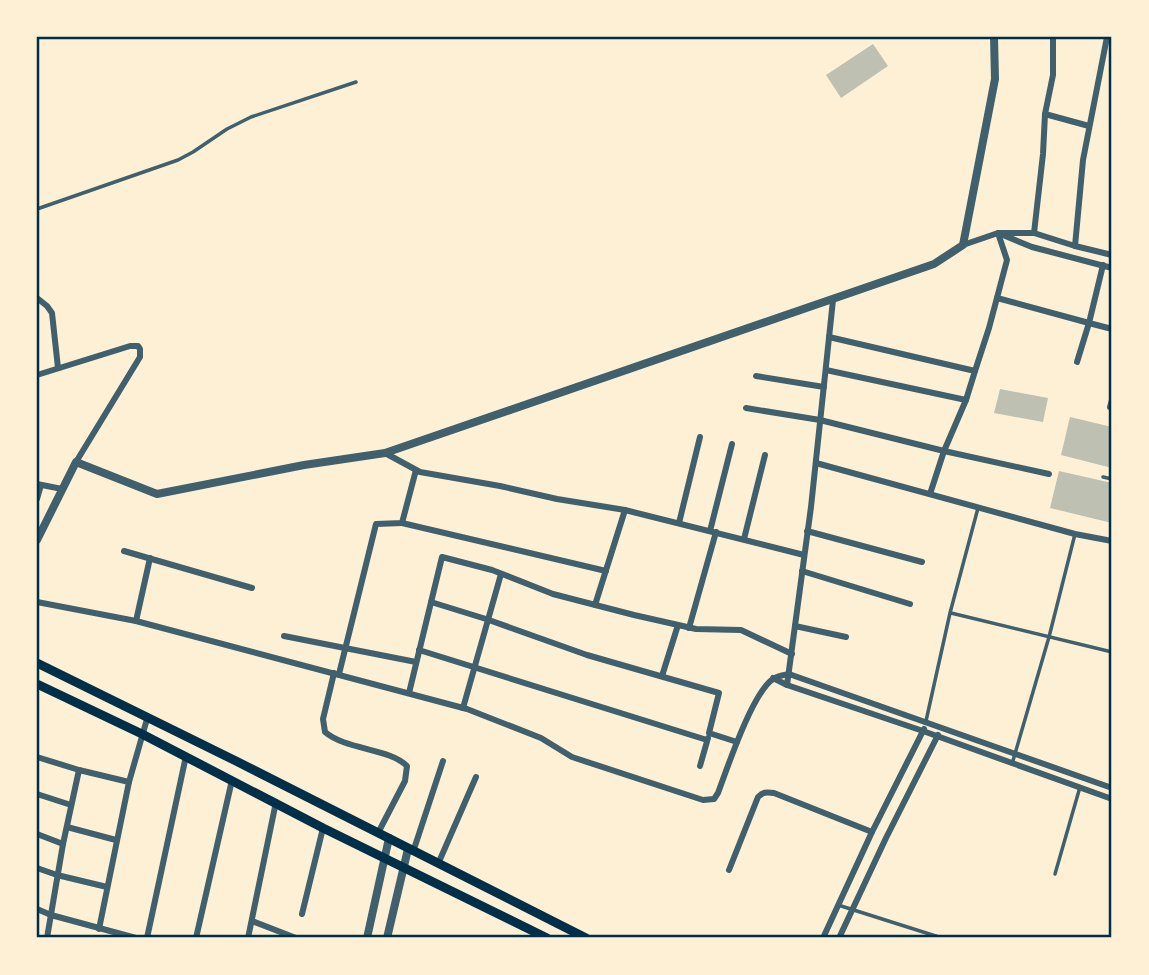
<svg xmlns="http://www.w3.org/2000/svg" width="1149" height="975" viewBox="0 0 1149 975" font-family="'Crimson Pro',serif">
<style>
.building{fill:#bec0b2}
.lines{fill:none;stroke-linecap:round;stroke-linejoin:round}
.service{stroke:#3f606c;stroke-width:3.5}
.minor{stroke:#3f606c;stroke-width:6}
.tertiary{stroke:#3f606c;stroke-width:8}
.secondary{stroke:#003049;stroke-width:9}
.neatline{fill:none;stroke:#003049;stroke-width:2.5}
</style>
<rect width="100%" height="100%" fill="#fdf0d5"/>
<g class="building">
<path d="M 873,44 L 888,66 L 841,98 L 826,75 Z"/>
<path d="M 1000,389 L 1048,398 L 1043,422 L 994,413 Z"/>
<path d="M 1070,417 L 1112,427 L 1112,468 L 1061,455 Z"/>
<path d="M 1059,471 L 1112,483 L 1112,523 L 1050,508 Z"/>
</g>
<g class="lines">
<g class="service">
<path d="M 37,209 L 178,160 L 193,152 L 227,129 L 251,117 L 356,82"/>
<path d="M 1103,477 L 1112,479"/>
<path d="M 951,613 L 1112,652"/>
<path d="M 926,721 L 950,613 L 978,508"/>
<path d="M 1012,764 L 1049,637 L 1075,534"/>
<path d="M 1055,874 L 1080,787"/>
<path d="M 838,905 L 942,938"/>
</g>
<g class="minor">
<path d="M 1045,114 L 1089,126"/>
<path d="M 1034,233 L 1043,154 L 1045,114 L 1053,75 L 1053,37"/>
<path d="M 1003,235 L 1032,247 L 1112,268"/>
<path d="M 963,245 L 998,233 L 1034,233 L 1075,246 L 1112,255"/>
<path d="M 1075,246 L 1083,160 L 1107,37"/>
<path d="M 1103,265 L 1089,323 L 1112,329"/>
<path d="M 37,298 L 47,306 L 52,313 L 58,368"/>
<path d="M 997,298 L 1089,323 L 1077,362"/>
<path d="M 829,337 L 975,371 L 966,400 L 944,451 L 930,494"/>
<path d="M 826,370 L 966,400"/>
<path d="M 975,371 L 989,328 L 1007,260 L 998,233"/>
<path d="M 37,375 L 130,346 L 138,346 L 140,349 L 140,357 L 76,462"/>
<path d="M 756,376 L 824,387"/>
<path d="M 1110,407 L 1112,400"/>
<path d="M 746,408 L 820,420 L 944,451 L 1049,474"/>
<path d="M 385,453 L 420,472 L 500,486 L 557,499 L 625,510 L 804,555"/>
<path d="M 816,463 L 1075,534 L 1112,541"/>
<path d="M 37,484 L 62,489"/>
<path d="M 37,499 L 41,485"/>
<path d="M 402,523 L 606,571"/>
<path d="M 679,523 L 700,437"/>
<path d="M 710,531 L 732,444"/>
<path d="M 807,531 L 922,562"/>
<path d="M 744,539 L 765,455"/>
<path d="M 124,551 L 252,588"/>
<path d="M 802,571 L 910,604"/>
<path d="M 37,602 L 136,621 L 467,709 L 541,738 L 572,757 L 703,800 L 714,799 L 718,793 C 727,769 752,693 773,679 C 777,676 784,675 789,674 L 1112,788"/>
<path d="M 431,602 L 486,619 L 587,655 L 719,693 L 709,733 L 737,742"/>
<path d="M 595,605 L 625,510"/>
<path d="M 136,621 L 150,558"/>
<path d="M 795,626 L 846,637"/>
<path d="M 689,628 L 716,532"/>
<path d="M 284,636 L 416,662"/>
<path d="M 419,650 L 707,740"/>
<path d="M 334,673 L 323,719 L 325,732 C 346,750 389,748 407,766 L 405,781 L 378,833"/>
<path d="M 339,674 L 376,524 L 402,523 L 416,470"/>
<path d="M 662,676 L 678,625"/>
<path d="M 773,678 L 787,685 L 923,731 L 1112,799"/>
<path d="M 787,685 L 811,507 L 833,300"/>
<path d="M 409,693 L 442,557 L 492,570 L 553,594 L 634,615 L 696,629 L 741,630 L 792,654"/>
<path d="M 463,708 L 501,574"/>
<path d="M 37,757 L 79,770 L 129,782"/>
<path d="M 700,766 L 708,738"/>
<path d="M 37,794 L 71,805"/>
<path d="M 67,827 L 116,840"/>
<path d="M 37,834 L 63,844"/>
<path d="M 413,852 L 443,761"/>
<path d="M 438,864 L 476,777"/>
<path d="M 37,868 L 57,875 L 107,887"/>
<path d="M 729,870 L 758,797 C 763,792 766,792 774,793 L 872,832"/>
<path d="M 37,909 L 51,915 L 136,938"/>
<path d="M 302,914 L 323,828"/>
<path d="M 252,921 L 296,938"/>
<path d="M 99,929 L 129,782 L 147,719"/>
<path d="M 47,938 L 63,844 L 79,770"/>
<path d="M 147,938 L 186,756"/>
<path d="M 196,938 L 232,780"/>
<path d="M 248,938 L 276,802"/>
<path d="M 823,938 L 872,832 L 924,729"/>
<path d="M 839,938 L 886,838 L 938,735"/>
</g>
<g class="tertiary">
<path d="M 37,540 L 76,462 L 157,494 L 304,465 L 385,453 L 934,264 L 963,245 L 995,79 L 994,37"/>
<path d="M 367,938 L 389,838"/>
<path d="M 387,938 L 408,849"/>
</g>
<g class="secondary">
<path d="M 37,663 L 236,761 L 586,938"/>
<path d="M 37,684 L 142,734 L 323,828 L 547,938"/>
</g>
</g>
<rect width="1149" height="975" fill="none" stroke="#fdf0d5" stroke-width="77"/>
<rect x="38" y="38" width="1072" height="898" class="neatline"/>
</svg>
